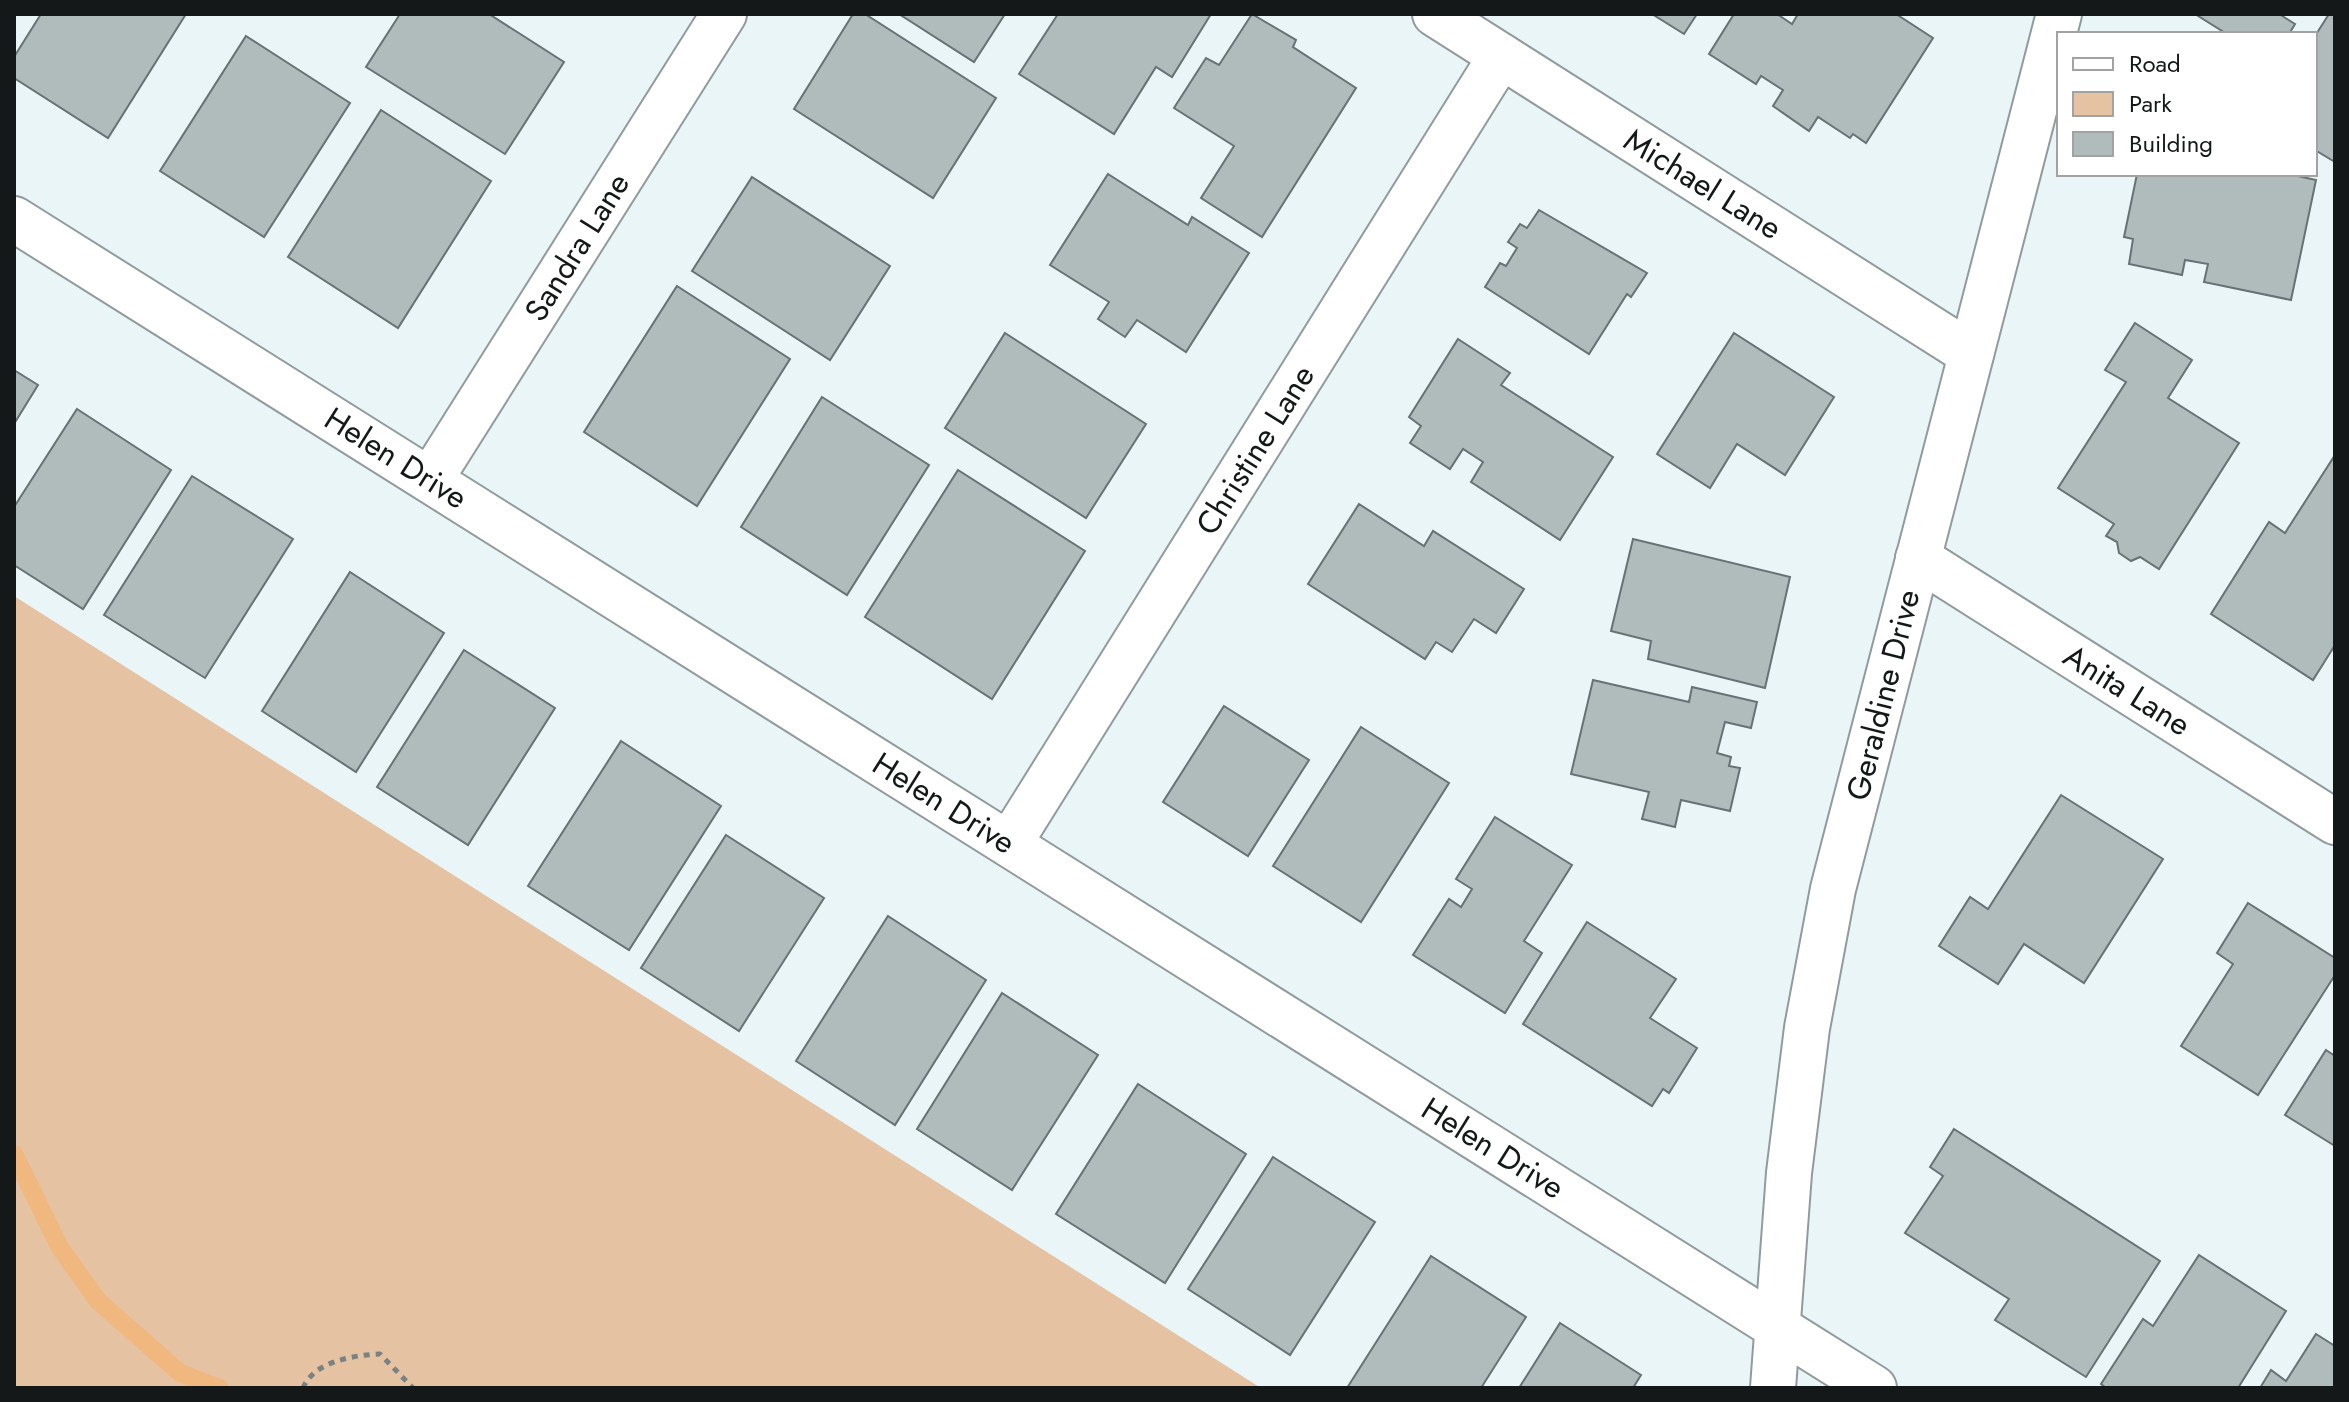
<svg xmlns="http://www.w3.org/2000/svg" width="2349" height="1402" viewBox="0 0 2349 1402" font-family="Jost,sans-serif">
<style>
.green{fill:#e5c2a1}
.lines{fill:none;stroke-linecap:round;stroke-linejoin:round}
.stream{stroke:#f0b77f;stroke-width:18}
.building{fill:#b0bbbc;stroke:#687274;stroke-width:2}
.minor-casing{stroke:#919b9d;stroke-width:48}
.tertiary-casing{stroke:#919b9d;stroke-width:48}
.path{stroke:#798182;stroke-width:5;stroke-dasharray:6 6;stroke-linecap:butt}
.minor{stroke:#fff;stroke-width:44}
.tertiary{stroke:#fff;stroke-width:44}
.labels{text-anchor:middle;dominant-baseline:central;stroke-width:6;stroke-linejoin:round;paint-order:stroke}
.street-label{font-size:32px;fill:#141819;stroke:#fff}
</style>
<rect width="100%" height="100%" fill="#e9f5f7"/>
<path class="green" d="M 14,596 L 1261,1388 L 14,1388 Z"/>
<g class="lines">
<path class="stream" d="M 14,1154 L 59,1246 L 98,1301 L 180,1373 L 219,1388"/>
</g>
<g class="building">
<path d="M 41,14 L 186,14 L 108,138 L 14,78 L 14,57 Z"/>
<path d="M 400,14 L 489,14 L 564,62 L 505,154 L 366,67 Z"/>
<path d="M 853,14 L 865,14 L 996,98 L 933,198 L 794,109 Z"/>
<path d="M 899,14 L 1005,14 L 974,62 Z"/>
<path d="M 1058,14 L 1211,14 L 1172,77 L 1156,67 L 1114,134 L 1019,74 Z"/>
<path d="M 1252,14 L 1296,40 L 1293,47 L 1356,88 L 1262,237 L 1201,198 L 1234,146 L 1174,108 L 1206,58 L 1219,65 Z"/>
<path d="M 1652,14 L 1697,14 L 1684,34 Z"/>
<path d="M 1734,14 L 1777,14 L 1792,24 L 1798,14 L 1896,14 L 1933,38 L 1866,143 L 1853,134 L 1850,138 L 1818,117 L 1809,131 L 1773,106 L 1783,90 L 1761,76 L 1756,84 L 1709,54 Z"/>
<path d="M 2195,14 L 2279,14 L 2295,24 L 2289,34 L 2227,34 Z"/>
<path d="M 2329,14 L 2335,14 L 2335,162 L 2315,150 L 2315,36 Z"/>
<path d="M 246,36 L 350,103 L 264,237 L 160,171 Z"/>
<path d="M 381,110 L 491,181 L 398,328 L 288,257 Z"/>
<path d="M 1108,174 L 1188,225 L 1192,217 L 1249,253 L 1186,352 L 1137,320 L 1125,337 L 1098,319 L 1109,302 L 1050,265 Z"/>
<path d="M 2137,174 L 2289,174 L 2316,180 L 2291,300 L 2204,282 L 2208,264 L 2185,260 L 2182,275 L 2129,264 L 2133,239 L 2124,237 Z"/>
<path d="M 752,177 L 890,266 L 830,360 L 692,271 Z"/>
<path d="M 1539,210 L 1647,273 L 1631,297 L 1627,294 L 1589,354 L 1485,287 L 1500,263 L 1506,266 L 1517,248 L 1508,242 L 1520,224 L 1527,228 Z"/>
<path d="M 677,286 L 790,359 L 697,506 L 584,432 Z"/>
<path d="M 2135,323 L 2192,360 L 2168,398 L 2239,443 L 2159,569 L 2140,557 L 2131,561 L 2119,553 L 2117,542 L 2106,536 L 2114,524 L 2058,488 L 2126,382 L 2105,370 Z"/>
<path d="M 1005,333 L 1146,424 L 1086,518 L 945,428 Z"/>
<path d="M 1734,333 L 1834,397 L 1785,475 L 1737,444 L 1710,488 L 1657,454 Z"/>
<path d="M 1458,339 L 1510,373 L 1501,385 L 1613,457 L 1560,540 L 1471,482 L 1483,462 L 1463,449 L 1450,469 L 1410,443 L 1421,426 L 1409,417 Z"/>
<path d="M 14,370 L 38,385 L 14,424 Z"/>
<path d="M 822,397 L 929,465 L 847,595 L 741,527 Z"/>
<path d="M 77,409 L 171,470 L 83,609 L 14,565 L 14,507 Z"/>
<path d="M 2335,455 L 2335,645 L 2313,680 L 2211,614 L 2269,522 L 2285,533 Z"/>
<path d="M 958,470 L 1085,551 L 992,699 L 865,617 Z"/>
<path d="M 192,476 L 293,539 L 205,678 L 104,615 Z"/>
<path d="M 1359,504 L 1424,546 L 1433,531 L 1524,589 L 1496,633 L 1474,619 L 1452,652 L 1436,642 L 1425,659 L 1308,584 Z"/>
<path d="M 1633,539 L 1790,577 L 1765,688 L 1648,659 L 1651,641 L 1611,631 Z"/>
<path d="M 350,572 L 444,633 L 356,772 L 262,711 Z"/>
<path d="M 464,650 L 555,708 L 468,845 L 377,787 Z"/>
<path d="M 1593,680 L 1689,702 L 1692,687 L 1757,702 L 1751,728 L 1725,722 L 1717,753 L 1731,757 L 1729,766 L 1740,768 L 1730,811 L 1681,800 L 1675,827 L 1642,819 L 1649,792 L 1571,774 Z"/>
<path d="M 1224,706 L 1309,760 L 1248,856 L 1163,802 Z"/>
<path d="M 1361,727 L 1449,783 L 1361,922 L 1273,866 Z"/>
<path d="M 621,741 L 721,806 L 629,950 L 528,886 Z"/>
<path d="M 2061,795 L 2163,859 L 2084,983 L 2024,944 L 1998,984 L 1939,946 L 1970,897 L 1988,909 Z"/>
<path d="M 1495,817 L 1572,865 L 1524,941 L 1542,953 L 1505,1013 L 1413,955 L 1449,899 L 1461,907 L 1472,889 L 1456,879 Z"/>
<path d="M 726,835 L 824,898 L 739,1031 L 641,968 Z"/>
<path d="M 2248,903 L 2335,958 L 2335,975 L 2258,1095 L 2181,1046 L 2233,964 L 2217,953 Z"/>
<path d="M 888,916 L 986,980 L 895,1125 L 796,1061 Z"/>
<path d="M 1587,922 L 1676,979 L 1650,1018 L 1697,1048 L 1669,1093 L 1663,1089 L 1652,1106 L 1523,1024 Z"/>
<path d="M 1002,993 L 1098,1055 L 1012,1190 L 917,1129 Z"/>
<path d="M 2326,1050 L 2335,1056 L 2335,1146 L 2285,1115 Z"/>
<path d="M 1138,1084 L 1246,1154 L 1165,1283 L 1056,1214 Z"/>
<path d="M 1954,1129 L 2160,1261 L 2086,1377 L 1995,1320 L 2009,1299 L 1905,1233 L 1943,1176 L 1930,1167 Z"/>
<path d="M 1273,1157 L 1375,1222 L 1290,1355 L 1188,1289 Z"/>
<path d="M 2199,1255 L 2286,1311 L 2238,1388 L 2106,1388 L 2101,1384 L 2143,1319 L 2153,1326 Z"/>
<path d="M 1431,1256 L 1526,1317 L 1481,1388 L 1347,1388 Z"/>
<path d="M 1560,1323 L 1641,1375 L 1633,1388 L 1519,1388 Z"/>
<path d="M 2316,1334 L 2335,1346 L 2335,1388 L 2260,1388 L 2271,1370 L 2286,1381 Z"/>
</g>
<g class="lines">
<defs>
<g id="minor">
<path d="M 1435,14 L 1971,354"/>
<path d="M 430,480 L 724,14"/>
<path d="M 1918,558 L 2335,822"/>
<path d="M 1009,844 L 1501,56"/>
<path d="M 1773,1388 L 1789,1173 L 1807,1028 L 1833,889 L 2059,14"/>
</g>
<path id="tertiary" d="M 14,219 L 1874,1388"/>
</defs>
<use href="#minor" class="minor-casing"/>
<use href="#tertiary" class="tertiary-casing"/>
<path class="path" d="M 303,1388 C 314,1361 355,1355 380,1354 L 413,1388"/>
<use href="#minor" class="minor"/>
<use href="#tertiary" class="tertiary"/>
</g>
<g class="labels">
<g class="street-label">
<text transform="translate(1703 184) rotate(32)">Michael Lane</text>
<text transform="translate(577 247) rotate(-58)">Sandra Lane</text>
<text transform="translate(1255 450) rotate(-58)">Christine Lane</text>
<text transform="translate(396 458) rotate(32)">Helen Drive</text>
<text transform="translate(2127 690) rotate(32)">Anita Lane</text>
<text transform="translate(1883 695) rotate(-76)">Geraldine Drive</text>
<text transform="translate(944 803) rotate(32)">Helen Drive</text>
<text transform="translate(1493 1148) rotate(32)">Helen Drive</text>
</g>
</g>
<rect width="2349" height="1402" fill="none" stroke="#141819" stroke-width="32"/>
<rect x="2057" y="32" width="260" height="144" fill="#ffffff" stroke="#a1a3a3" stroke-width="2"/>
<rect x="2073" y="58" width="40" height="12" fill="#ffffff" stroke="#a1a3a3" stroke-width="2"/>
<text x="2129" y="72" font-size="24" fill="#141819">Road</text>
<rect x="2073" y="92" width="40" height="24" fill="#e5c2a1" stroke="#a1a3a3" stroke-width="2"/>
<text x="2129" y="112" font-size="24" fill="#141819">Park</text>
<rect x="2073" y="132" width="40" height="24" fill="#b0bbbc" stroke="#a1a3a3" stroke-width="2"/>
<text x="2129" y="152" font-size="24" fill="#141819">Building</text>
</svg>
